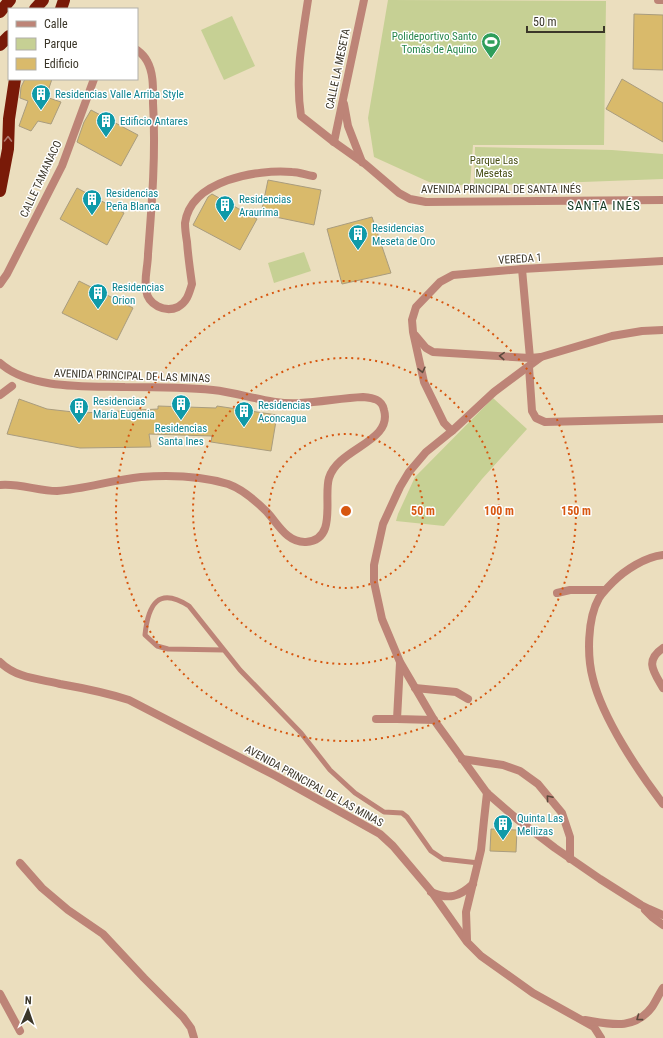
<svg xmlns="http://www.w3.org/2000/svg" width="663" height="1038" viewBox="0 0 663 1038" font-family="'Roboto Condensed',sans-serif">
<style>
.green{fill:#c6d094}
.building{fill:#d9ba6b;stroke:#a99c7e}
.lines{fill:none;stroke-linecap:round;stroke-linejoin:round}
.service{stroke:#bd8477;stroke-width:5}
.minor{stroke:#bd8477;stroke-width:8}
.motorway{stroke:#791a08;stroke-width:12}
.oneway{stroke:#af766b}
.oneway2{stroke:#5c4a3c}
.ring{fill:none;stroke:#d7560f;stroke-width:2;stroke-dasharray:2 4}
.labels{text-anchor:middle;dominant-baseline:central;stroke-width:3;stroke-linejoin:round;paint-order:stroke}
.leisure-label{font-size:11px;fill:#27864d;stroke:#fff;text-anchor:end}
.street-label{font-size:11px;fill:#3b3629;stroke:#fff}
.culture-label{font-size:11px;fill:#0d838f;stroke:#fff;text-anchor:start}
.park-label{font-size:11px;fill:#495015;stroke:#fff}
.quarter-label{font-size:13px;letter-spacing:1px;fill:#0f361f;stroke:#fff}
.centre{fill:#d7560f;stroke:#fff;stroke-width:2}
.ring-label{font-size:12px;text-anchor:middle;font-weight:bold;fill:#d7560f;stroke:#fff;stroke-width:3;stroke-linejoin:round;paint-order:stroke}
</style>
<rect width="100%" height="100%" fill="#ebdebe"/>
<g class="green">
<path d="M 388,0 L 606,1 L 604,145 L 473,145 L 470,186 L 429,182 L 374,157 L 368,118 Z"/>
<path d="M 232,16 L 255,66 L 224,80 L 201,30 Z"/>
<path d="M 475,147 L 612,150 L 663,154 L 663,179 L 474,186 Z"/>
<path d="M 304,252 L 311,271 L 274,283 L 268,263 Z"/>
<path d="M 493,398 L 527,429 L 482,479 L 444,526 L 396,521 L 398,514 L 415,477 Z"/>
</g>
<g class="building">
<path d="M 634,14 L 663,15 L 663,70 L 633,69 Z"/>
<path d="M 25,79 L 52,79 L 46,97 L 61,102 L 51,124 L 38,121 L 31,131 L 19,126 L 28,101 L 20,98 L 21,87 Z"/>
<path d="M 622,79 L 663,103 L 663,142 L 606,109 Z"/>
<path d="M 91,110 L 138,135 L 121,166 L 77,142 L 84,122 Z"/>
<path d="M 268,180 L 321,190 L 314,225 L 261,214 Z"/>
<path d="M 77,188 L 124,213 L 107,245 L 60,219 Z"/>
<path d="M 212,194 L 257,219 L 240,250 L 193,225 L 208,197 Z"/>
<path d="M 372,217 L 391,273 L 342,284 L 327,229 Z"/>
<path d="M 79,281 L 133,308 L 117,340 L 62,313 Z"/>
<path d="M 19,399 L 47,409 L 82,413 L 158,409 L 158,406 L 216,408 L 217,406 L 277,415 L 271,451 L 211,442 L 212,436 L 149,434 L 151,447 L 80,448 L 7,434 Z"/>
<path d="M 491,829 L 517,830 L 516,852 L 490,851 Z"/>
</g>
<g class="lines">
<path class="service" d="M 224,650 L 168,649 L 157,646 L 145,635 C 148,605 158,586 189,606 L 240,670 L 301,733 L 330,770 L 355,793 L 384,812 L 402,813 L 407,817 L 431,851 L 443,859 L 479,863"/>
<g class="minor">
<path d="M 308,0 C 302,39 295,77 301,116 L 334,142 L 365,164 L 399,193 L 410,199 L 426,202 L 663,200"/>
<path d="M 658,0 L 663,0"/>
<path d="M 137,50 C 141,53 145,57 147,61 C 154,73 153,90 153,103 C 156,153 152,203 148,254 C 148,266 144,278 146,290 C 148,305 165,313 178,307 C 187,302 189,294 192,284 C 190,270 188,256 187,242 C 186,236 185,229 185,223 C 191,180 257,169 292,172 C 299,172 306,175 313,176"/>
<path d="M 344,104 L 348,126 L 362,162"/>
<path d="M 334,142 L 364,0"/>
<path d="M 522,269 L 530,358"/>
<path d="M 0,284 L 7,274 L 62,166 L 94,79"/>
<path d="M 663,330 L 642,331 L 612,336 L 541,357 L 494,392 L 452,431 L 426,452 L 409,472 L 400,487 L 383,524 L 374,565 L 374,582 L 382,619 L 400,662 L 434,720 L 487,793 L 517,819 L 555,848 L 600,879 L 641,905 L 649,909 L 663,915"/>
<path d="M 415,335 L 426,348 L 433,352 L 530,358 L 541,357"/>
<path d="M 0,363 C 30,390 88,386 125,387 C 155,387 184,387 213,390 C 242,393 271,405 300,403 C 321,402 342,398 363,397 C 373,398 382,399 384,410 C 393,442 338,448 329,478 C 323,497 338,540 306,542 C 287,543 278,524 267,512 C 256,501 242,489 228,484 C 201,476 169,475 141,477 C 112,480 85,489 57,491 C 38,491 19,483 0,485"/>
<path d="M 529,367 L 532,411 L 536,418 L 545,422 L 663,419"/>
<path d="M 0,395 L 12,386"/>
<path d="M 452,431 L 444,423 L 424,382 L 413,332 L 412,320 L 416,307 L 440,282 L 453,275 L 522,269 L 663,261"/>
<path d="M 663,555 C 645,557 625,570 613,582 C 608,587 603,592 599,598 C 587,619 587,657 593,679 C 603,719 638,771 663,804"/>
<path d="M 557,593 L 570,590 L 604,590"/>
<path d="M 663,648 C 644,661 654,672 663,688"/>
<path d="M 0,662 C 16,678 39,679 60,684 C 83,688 107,693 129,700 L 276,776 L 380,834 L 393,846 L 431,891 L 467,942 L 481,956 L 533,993 L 594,1027 L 601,1038"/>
<path d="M 400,663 L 397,719 L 434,720"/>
<path d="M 415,688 L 456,692 L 468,699"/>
<path d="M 376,719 L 397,719"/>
<path d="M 462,759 L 503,765 L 520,771 L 538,784 L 562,813 L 570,837 L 570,859"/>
<path d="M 20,863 L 42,888 L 68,910 L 103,934 L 144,978 L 183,1017 L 191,1028 L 194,1038"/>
<path d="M 431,892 C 449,900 459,897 473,884"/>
<path d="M 645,910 L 652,917 L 663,925"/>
<path d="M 467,940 L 466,912 L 481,850 L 484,820 L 487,793"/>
<path d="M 0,994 L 20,1031"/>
<path d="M 585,1020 C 610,1024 634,1031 652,1007 C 656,1001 659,994 663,988"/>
</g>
<g class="motorway">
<path d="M 35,9 L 43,0"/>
<path d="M 61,9 L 64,0"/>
<path d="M 0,12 L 10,0"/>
<path d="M 0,45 L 9,36"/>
<path d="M 0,191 L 8,149 L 9,119 L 15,79"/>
</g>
</g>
<defs><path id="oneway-chevron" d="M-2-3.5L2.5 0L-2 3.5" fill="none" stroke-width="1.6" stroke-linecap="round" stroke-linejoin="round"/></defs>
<use class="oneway" href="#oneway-chevron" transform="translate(8 139) rotate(-89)"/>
<g class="oneway2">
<use href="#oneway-chevron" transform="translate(502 356) rotate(-177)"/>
<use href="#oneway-chevron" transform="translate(422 370) rotate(77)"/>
<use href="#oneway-chevron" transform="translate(549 798) rotate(-130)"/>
<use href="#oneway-chevron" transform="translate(639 1018) rotate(144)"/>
</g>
<g class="ring">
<circle cx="346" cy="511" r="77"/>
<circle cx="346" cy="511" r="153"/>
<circle cx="346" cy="511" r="230"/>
</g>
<defs>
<symbol id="stadium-pin" viewBox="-11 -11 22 30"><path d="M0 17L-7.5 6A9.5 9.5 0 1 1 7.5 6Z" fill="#2e9e5b" stroke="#fff"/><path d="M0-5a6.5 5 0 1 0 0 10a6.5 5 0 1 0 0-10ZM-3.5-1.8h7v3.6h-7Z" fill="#fff"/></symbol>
<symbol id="building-pin" viewBox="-11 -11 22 30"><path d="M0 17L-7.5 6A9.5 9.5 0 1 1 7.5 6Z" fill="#0f9aa8" stroke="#fff"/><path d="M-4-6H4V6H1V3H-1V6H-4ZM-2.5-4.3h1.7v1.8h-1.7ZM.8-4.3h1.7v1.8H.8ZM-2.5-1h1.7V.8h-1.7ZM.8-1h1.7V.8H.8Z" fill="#fff"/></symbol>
</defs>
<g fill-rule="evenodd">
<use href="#stadium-pin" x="480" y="31" width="22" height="30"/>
<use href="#building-pin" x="30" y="83" width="22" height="30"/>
<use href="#building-pin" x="95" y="110" width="22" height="30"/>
<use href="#building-pin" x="81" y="188" width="22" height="30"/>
<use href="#building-pin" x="214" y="194" width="22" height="30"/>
<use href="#building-pin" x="347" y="223" width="22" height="30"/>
<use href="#building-pin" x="87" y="282" width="22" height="30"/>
<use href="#building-pin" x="170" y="393" width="22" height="30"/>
<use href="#building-pin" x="68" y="396" width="22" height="30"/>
<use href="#building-pin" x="233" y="400" width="22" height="30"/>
<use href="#building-pin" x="492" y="813" width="22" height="30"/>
</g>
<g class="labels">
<g class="leisure-label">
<text x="477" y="36">Polideportivo Santo<tspan x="477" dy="13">Tomás de Aquino</tspan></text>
</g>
<g class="street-label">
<text transform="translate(338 69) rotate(-78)">CALLE LA MESETA</text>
<text transform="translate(41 179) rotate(-65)">CALLE TAMANACO</text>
<text x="501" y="189">AVENIDA PRINCIPAL DE SANTA INÉS</text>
<text transform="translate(520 259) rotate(-4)">VEREDA 1</text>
<text transform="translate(132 376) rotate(2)">AVENIDA PRINCIPAL DE LAS MINAS</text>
<text transform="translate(314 786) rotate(29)">AVENIDA PRINCIPAL DE LAS MINAS</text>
</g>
<g class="culture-label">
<text x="55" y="94">Residencias Valle Arriba Style</text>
<text x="120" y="121">Edificio Antares</text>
<text x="106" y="193">Residencias<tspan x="106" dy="13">Peña Blanca</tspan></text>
<text x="239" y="199">Residencias<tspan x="239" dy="13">Araurima</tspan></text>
<text x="372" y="228">Residencias<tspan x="372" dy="13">Meseta de Oro</tspan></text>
<text x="112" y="287">Residencias<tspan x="112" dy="13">Orion</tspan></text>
<text x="93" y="401">Residencias<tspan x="93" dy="13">María Eugenia</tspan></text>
<text x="258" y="405">Residencias<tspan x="258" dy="13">Aconcagua</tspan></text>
<text x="181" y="428" text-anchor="middle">Residencias<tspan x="181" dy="13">Santa Ines</tspan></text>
<text x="517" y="818">Quinta Las<tspan x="517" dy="13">Mellizas</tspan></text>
</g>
<g class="park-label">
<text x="494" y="160">Parque Las<tspan x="494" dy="13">Mesetas</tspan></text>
</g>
<g class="quarter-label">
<text x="604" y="205">SANTA INÉS</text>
</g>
</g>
<circle cx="346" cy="511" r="6" class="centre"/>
<g class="ring-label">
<text x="423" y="515">50 m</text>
<text x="499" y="515">100 m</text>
<text x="576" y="515">150 m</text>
</g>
<rect x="8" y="8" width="130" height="72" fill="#ffffff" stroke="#b1afa9"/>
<rect x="16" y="21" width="20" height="6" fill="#bd8477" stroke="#b1afa9"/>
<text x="44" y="28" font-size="12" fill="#3b3629">Calle</text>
<rect x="16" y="38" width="20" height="12" fill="#c6d094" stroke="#b1afa9"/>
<text x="44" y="48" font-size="12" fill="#3b3629">Parque</text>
<rect x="16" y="58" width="20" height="12" fill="#d9ba6b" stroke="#b1afa9"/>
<text x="44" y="68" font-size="12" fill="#3b3629">Edificio</text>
<g transform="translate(28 1010) rotate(2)" stroke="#ffffff" stroke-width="3" paint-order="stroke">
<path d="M0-3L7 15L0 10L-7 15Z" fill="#3b3629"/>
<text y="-6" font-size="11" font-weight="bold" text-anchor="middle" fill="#3b3629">N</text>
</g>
<path d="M527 26v6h77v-6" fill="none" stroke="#3b3629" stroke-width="2"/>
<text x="533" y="26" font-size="12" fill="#3b3629" stroke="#ffffff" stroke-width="3" paint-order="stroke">50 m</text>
</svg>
